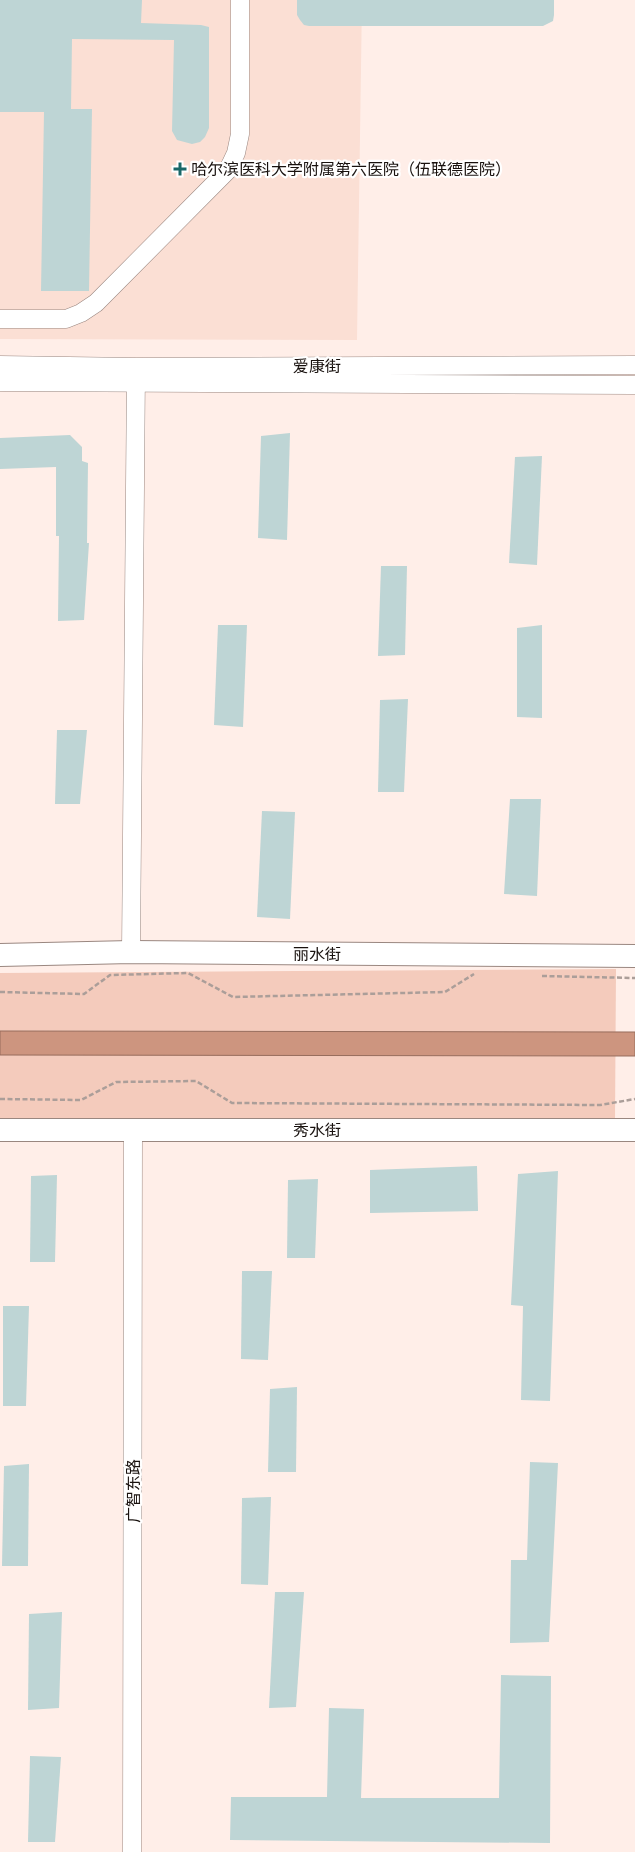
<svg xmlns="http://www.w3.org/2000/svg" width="635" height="1852" viewBox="0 0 635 1852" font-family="'Space Grotesk','Noto Sans SC',sans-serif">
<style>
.built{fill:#fbdfd4}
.green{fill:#f4cbbc}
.water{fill:#cd957f;stroke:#976d5d}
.building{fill:#bed5d5}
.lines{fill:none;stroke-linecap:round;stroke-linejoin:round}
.minor-casing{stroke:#9a8780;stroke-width:19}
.major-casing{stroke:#9a8780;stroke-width:24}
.path{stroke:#ab9e99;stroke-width:2.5;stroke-dasharray:5 2.5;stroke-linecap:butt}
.minor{stroke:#fff;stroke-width:18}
.major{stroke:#fff;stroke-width:22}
.poi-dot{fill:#196768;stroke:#fff;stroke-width:2}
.labels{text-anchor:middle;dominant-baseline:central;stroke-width:4.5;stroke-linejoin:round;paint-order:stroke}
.poi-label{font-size:16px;fill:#18110e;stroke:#fff;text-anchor:start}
.street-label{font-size:16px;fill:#18110e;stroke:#fff}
</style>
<rect width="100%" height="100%" fill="#ffeee8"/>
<path class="built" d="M 0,0 L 362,0 L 357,340 L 0,339 Z"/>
<path class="green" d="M 616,969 L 615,1121 L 0,1118 L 0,973 Z"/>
<path class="water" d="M 0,1031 L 635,1032 L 635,1056 L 0,1055 Z"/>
<g class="building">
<path d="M 0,0 L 142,0 L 141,23 L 201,25 L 209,27 L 209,128 L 205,137 L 200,142 L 192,144 L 177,140 L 172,131 L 174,40 L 72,39 L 71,109 L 92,109 L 89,291 L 41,291 L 44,112 L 0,112 Z"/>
<path d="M 297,0 L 554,0 L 554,15 L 553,21 L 543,26 L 309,26 L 304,25 L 300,20 L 297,15 Z"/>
<path d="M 290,433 L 287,540 L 258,538 L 261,436 Z"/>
<path d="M 70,435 L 82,447 L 82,461 L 88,463 L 87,543 L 89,543 L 84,620 L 58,621 L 59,536 L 56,536 L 56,467 L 0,469 L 0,438 Z"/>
<path d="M 542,456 L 537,565 L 509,563 L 515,457 Z"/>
<path d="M 381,566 L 407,566 L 405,655 L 378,656 Z"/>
<path d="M 218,625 L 247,625 L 243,727 L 214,725 Z"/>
<path d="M 542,625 L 542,718 L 517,717 L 517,628 Z"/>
<path d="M 408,699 L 404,792 L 378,792 L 380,700 Z"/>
<path d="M 57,730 L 87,730 L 80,804 L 55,804 Z"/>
<path d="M 510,799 L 541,799 L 537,896 L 504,894 Z"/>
<path d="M 262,811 L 295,812 L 290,919 L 257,917 Z"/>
<path d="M 477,1166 L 478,1211 L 370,1213 L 370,1170 Z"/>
<path d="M 558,1171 L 550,1401 L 521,1400 L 523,1306 L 511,1305 L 518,1174 Z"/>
<path d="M 57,1175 L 55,1262 L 30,1262 L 31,1176 Z"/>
<path d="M 318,1179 L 315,1258 L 287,1258 L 288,1180 Z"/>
<path d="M 242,1271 L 272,1271 L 268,1360 L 241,1359 Z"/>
<path d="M 3,1306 L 29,1306 L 26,1406 L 3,1406 Z"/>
<path d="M 297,1387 L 296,1472 L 268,1472 L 270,1389 Z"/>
<path d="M 530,1462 L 558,1463 L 549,1642 L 510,1643 L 511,1560 L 527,1560 Z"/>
<path d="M 29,1464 L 28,1566 L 2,1566 L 4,1466 Z"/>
<path d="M 271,1497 L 268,1585 L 241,1584 L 242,1498 Z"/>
<path d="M 275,1592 L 304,1592 L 296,1707 L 269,1708 Z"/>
<path d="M 62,1612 L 59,1708 L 28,1710 L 29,1614 Z"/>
<path d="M 501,1675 L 551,1676 L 550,1843 L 230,1840 L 231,1797 L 327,1797 L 329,1708 L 364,1709 L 361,1798 L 499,1798 Z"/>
<path d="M 30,1756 L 61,1757 L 55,1842 L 28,1842 Z"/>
</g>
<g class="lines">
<defs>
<g id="minor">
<path d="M 0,319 L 66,319 L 81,313 L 96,303 L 228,170 L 236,153 L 240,134 L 240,0"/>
<path d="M 0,365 L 136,367 L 635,365"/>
<path d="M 0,382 L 635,385"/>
<path d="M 131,952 L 136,370"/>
<path d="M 132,1852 L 133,1131"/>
</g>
<g id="major">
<path d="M 0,955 L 131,952 L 635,956"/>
<path d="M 0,1130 L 635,1130"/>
</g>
</defs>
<use href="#minor" class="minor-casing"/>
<use href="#major" class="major-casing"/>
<g class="path">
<path d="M 542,976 L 635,978"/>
<path d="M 0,992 L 84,994 L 110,975 L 188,973 L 233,997 L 445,992 L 474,974"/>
<path d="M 0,1099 L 81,1100 L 116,1082 L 196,1081 L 232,1103 L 600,1105 L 635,1099"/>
</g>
<use href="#minor" class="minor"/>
<use href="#major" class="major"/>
</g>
<path class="poi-dot" d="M177.5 161.5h5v5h5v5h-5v5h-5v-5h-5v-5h5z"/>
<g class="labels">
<g class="poi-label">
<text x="191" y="169">哈尔滨医科大学附属第六医院（伍联德医院）</text>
</g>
<g class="street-label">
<text x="317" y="366">爱康街</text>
<text x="317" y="954">丽水街</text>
<text x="317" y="1130">秀水街</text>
<text transform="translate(133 1491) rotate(-90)">广智东路</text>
</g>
</g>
</svg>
